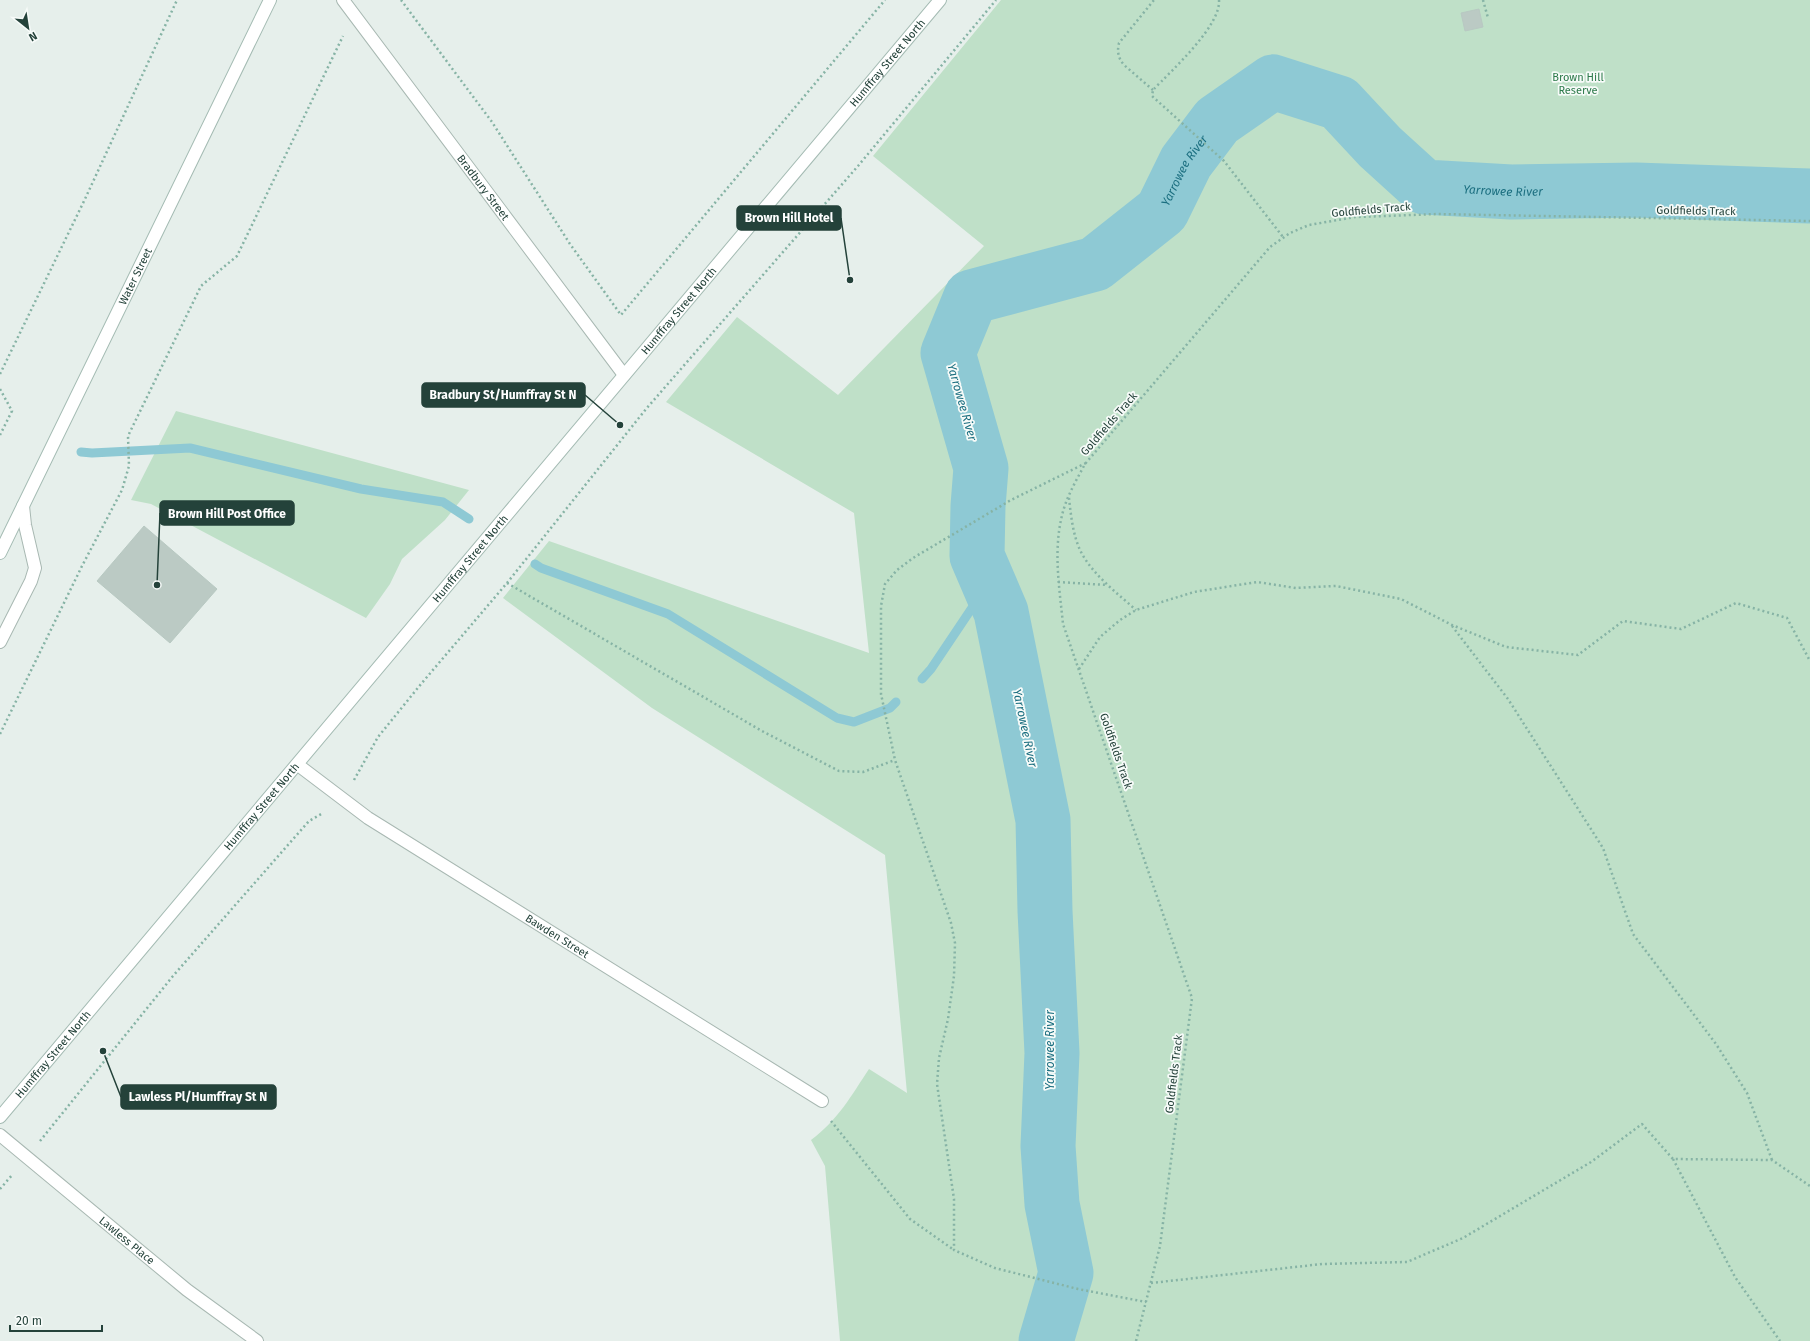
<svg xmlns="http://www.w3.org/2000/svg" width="1810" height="1341" viewBox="0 0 1810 1341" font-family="'Fira Sans',sans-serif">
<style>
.green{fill:#bfe0c8}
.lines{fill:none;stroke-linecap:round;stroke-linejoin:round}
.stream{stroke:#8ec9d4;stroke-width:9}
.river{stroke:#8ec9d4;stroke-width:55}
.building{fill:#bbcac4;stroke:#b8c9c2}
.lane-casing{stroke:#a8b8b2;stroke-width:14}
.street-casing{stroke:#a8b8b2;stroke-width:14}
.secondary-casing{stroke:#a4bbb3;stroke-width:14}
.path{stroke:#86b3a5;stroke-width:2.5;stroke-dasharray:2 3;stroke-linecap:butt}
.lane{stroke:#fff;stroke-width:12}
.street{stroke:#fff;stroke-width:12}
.secondary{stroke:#fff;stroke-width:12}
.labels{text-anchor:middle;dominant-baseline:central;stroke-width:3.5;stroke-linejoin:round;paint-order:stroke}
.street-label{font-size:11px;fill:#24423a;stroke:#f7fbf9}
.park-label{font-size:11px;fill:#2d7a4b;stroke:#f7fbf9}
.water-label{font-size:12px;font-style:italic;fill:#1c6f80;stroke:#f7fbf9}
.leader{fill:none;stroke:#24423a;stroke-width:1.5}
.callout-dot{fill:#24423a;stroke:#f7fbf9;stroke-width:1.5}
.callout{fill:#24423a;stroke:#24423a;stroke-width:1.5}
.callout-label{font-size:12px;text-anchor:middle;font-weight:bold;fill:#fff}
</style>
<rect width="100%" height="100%" fill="#e6efeb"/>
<g class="green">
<path d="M 1001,0 L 1810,0 L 1810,1341 L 840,1341 L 825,1166 L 811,1140 C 838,1120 851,1096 869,1069 L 907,1093 L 885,855 L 652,708 L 503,598 L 549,541 L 869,653 L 854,513 L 666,402 L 737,317 L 838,395 L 984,246 L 873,156 Z"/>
<path d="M 176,411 L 469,490 L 445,520 L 402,559 L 390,584 L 366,618 L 151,504 L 131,500 Z"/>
</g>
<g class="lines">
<g class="stream">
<path d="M 81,452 L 92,453 L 190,448 L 361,489 L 443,502 L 469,519"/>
<path d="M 535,564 L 541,568 L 668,614 L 837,718 L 854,722 L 890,708 L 896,702"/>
<path d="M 922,679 L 931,669 L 988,584"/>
</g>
<path class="river" id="s1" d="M 1046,1341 L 1066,1273 L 1052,1204 L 1048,1146 L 1052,1053 L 1045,911 L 1043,820 L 1001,612 L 977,556 L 978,506 L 981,468 L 948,353 L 971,297 L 1095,264 L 1162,211 L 1186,162 L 1217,121 L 1273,82 L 1339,103 L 1380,147 L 1424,187 L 1511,192 L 1636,190 L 1810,196"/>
</g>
<g class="building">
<path d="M 1479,9 L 1483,27 L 1465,31 L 1461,13 Z"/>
<path d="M 144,526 L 217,589 L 170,643 L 97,581 Z"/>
</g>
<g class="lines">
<defs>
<g id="lane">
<path d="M 0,642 L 31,581 L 35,568 L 25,525 L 23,506"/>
<path id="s2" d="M 0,1135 L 187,1290 L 257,1341"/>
</g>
<g id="street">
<path id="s3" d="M 343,0 L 624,375"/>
<path id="s4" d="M 298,765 L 368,818 L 822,1101"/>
</g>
<g id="secondary">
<path id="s5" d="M 0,553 L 270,0"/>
<path id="s6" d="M 0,1117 L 940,0"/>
</g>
</defs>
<use href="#lane" class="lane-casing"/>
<use href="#street" class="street-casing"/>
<use href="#secondary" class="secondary-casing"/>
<g class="path">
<path d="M 401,0 L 492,122 L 570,244 L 621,315 L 885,0"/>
<path d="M 1219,0 C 1221,26 1171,71 1153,90 L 1152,96 L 1224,161 L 1283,237"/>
<path d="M 1483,0 L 1488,18"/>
<path d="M 1153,90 L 1124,65 C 1118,58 1117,51 1119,43 L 1154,0"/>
<path d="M 0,374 L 85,199 L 177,0"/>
<path d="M 0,389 L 12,411 L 0,435"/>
<path d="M 1086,463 L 1011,500 L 913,558 L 897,570 L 885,584 L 881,606 L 881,694 L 895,760 L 951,923 L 955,943 L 954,976 L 948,1019 L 939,1058 L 937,1084 L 954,1199 L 954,1250 L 995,1268 L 1078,1289 L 1146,1302"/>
<path d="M 1069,498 C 1071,516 1073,536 1081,552 C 1093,575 1117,593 1136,610"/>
<path d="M 1058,582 L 1107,585"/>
<path d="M 507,583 L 762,731 L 839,771 L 863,772 L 895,760"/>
<path d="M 1452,626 L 1508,699 L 1603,848 L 1633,934 L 1716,1044 L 1747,1093 L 1772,1160"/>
<path d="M 1079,669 L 1100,637 L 1120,620 L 1136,610 L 1194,592 L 1257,582 L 1296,588 L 1336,586 L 1401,599 L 1452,625 L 1506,647 L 1578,655 L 1623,621 L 1681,629 L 1736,603 L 1787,618 L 1810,661"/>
<path d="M 0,734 L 82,566 L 122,490 L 129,466 L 128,436 L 201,286 L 237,256 L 343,36"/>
<path d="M 354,780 L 378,737 L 421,684 L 507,583 L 646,409 L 858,166 L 996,0"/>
<path d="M 831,1121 L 910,1219 L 954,1250"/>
<path d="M 40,1141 L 173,976 L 309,821 L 323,813"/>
<path d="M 1673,1159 L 1735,1277 L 1780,1341"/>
<path d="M 0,1189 L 13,1174"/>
<path d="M 1151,1283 L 1322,1264 L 1407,1262 L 1463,1238 L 1591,1162 L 1642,1124 L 1673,1159 L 1772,1160 L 1810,1186"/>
<path d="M 1136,1341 L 1160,1246 L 1192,998 L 1063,624 C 1059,584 1052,544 1065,505 C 1070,491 1078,477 1085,464 L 1270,247 L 1290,233 L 1309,225 L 1355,217 L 1386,216 L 1437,214 L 1810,221"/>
</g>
<use href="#lane" class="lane"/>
<use href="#street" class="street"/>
<use href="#secondary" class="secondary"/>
</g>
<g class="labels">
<g class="street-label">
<text stroke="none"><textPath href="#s6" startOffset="1378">Humffray Street North</textPath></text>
<text stroke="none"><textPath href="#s3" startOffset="234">Bradbury Street</textPath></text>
<text transform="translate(1371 210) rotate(-5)">Goldfields Track</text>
<text transform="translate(1696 211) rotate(1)">Goldfields Track</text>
<text stroke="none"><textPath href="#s5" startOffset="308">Water Street</textPath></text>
<text stroke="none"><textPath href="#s6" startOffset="1054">Humffray Street North</textPath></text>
<text transform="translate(1109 424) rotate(-49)">Goldfields Track</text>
<text stroke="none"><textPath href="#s6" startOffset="730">Humffray Street North</textPath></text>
<text transform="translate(1116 751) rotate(71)">Goldfields Track</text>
<text stroke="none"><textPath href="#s6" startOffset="406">Humffray Street North</textPath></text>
<text stroke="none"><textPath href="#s4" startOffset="311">Bawden Street</textPath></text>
<text stroke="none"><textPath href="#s6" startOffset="82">Humffray Street North</textPath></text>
<text transform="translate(1174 1074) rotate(-83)">Goldfields Track</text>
<text stroke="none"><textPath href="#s2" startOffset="165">Lawless Place</textPath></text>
</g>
<g class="park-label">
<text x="1578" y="77">Brown Hill<tspan x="1578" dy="13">Reserve</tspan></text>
</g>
<g class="water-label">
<text stroke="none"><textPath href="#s1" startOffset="1327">Yarrowee River</textPath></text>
<text stroke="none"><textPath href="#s1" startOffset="1723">Yarrowee River</textPath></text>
<text transform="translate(962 402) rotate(74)">Yarrowee River</text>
<text transform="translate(1025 728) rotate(78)">Yarrowee River</text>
<text transform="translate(1050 1050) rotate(-90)">Yarrowee River</text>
</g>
</g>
<path class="leader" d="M850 280L841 218M620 425L585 395M157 585L160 513M103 1051L121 1097"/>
<g class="callout-dot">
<circle cx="850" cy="280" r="4"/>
<circle cx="620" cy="425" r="4"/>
<circle cx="157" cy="585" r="4"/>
<circle cx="103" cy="1051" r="4"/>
</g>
<g class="callout">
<rect x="737" y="206" width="104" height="24" rx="4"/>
<rect x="422" y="383" width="163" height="24" rx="4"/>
<rect x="160" y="501" width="134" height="24" rx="4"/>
<rect x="121" y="1085" width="155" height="24" rx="4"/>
</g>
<g class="callout-label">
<text x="789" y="222">Brown Hill Hotel</text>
<text x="503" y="399">Bradbury St/Humffray St N</text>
<text x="227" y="518">Brown Hill Post Office</text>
<text x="198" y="1101">Lawless Pl/Humffray St N</text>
</g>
<g transform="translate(28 28) rotate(150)" stroke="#f7fbf9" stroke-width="3" paint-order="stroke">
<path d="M0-3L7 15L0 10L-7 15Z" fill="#24423a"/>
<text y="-6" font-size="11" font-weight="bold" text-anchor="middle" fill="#24423a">N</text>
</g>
<path d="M10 1325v6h92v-6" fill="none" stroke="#24423a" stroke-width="2"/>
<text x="16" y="1325" font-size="12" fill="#24423a" stroke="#f7fbf9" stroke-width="3" paint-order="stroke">20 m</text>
</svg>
